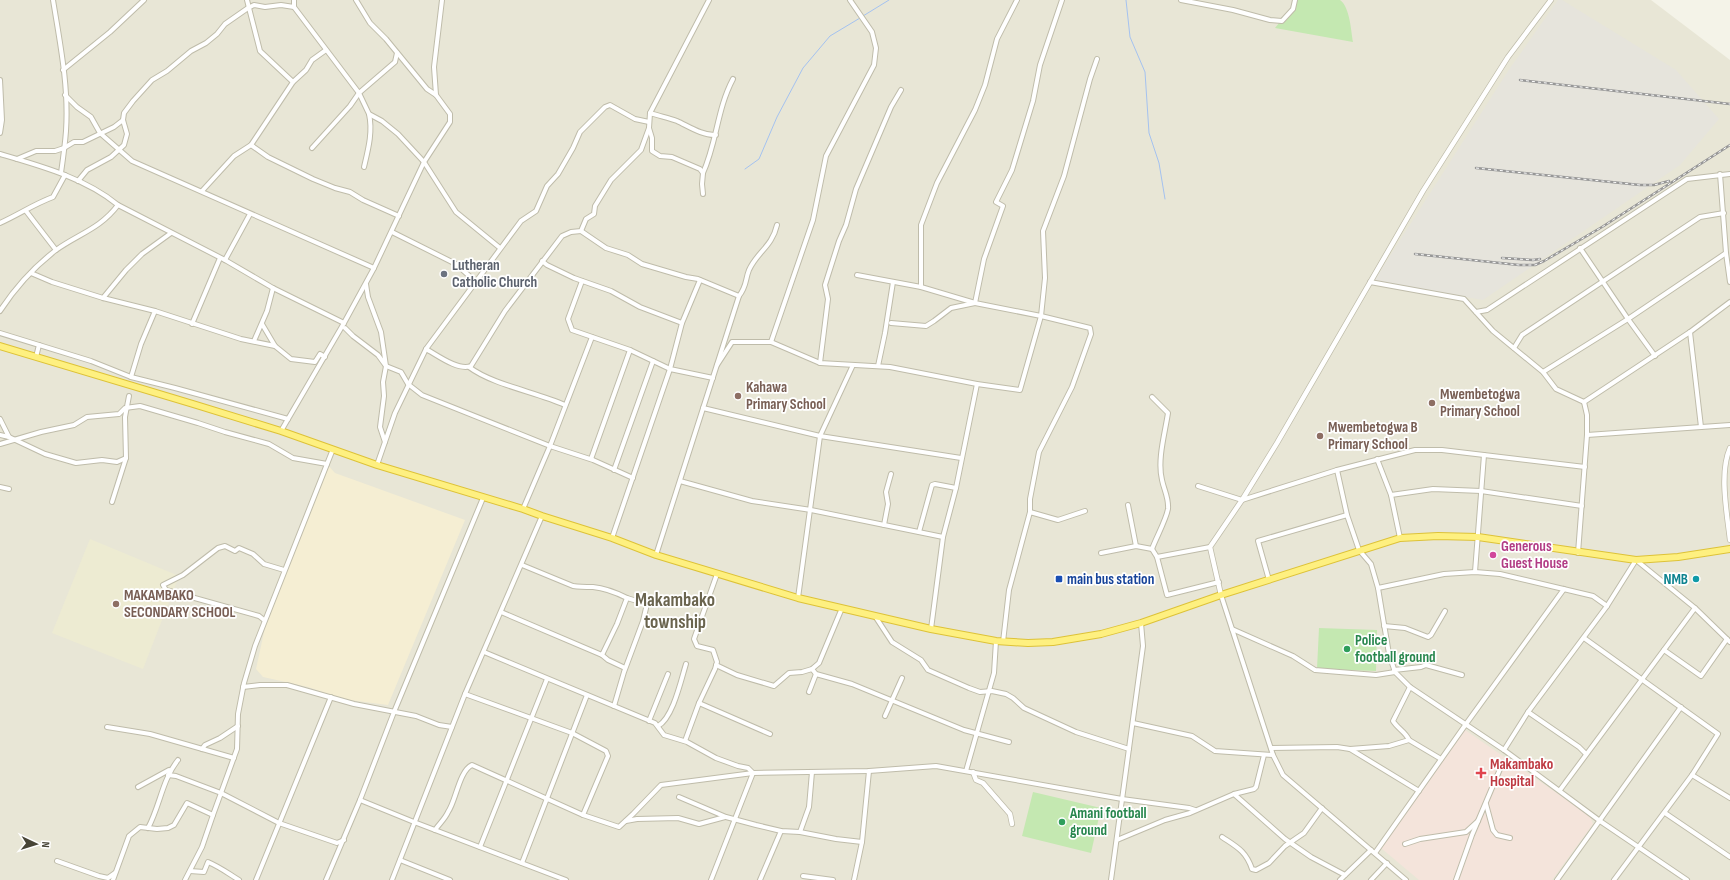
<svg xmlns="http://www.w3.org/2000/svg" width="1730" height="880" viewBox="0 0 1730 880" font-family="'Sofia Sans Condensed',sans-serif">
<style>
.residential{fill:#e8e6d6}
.commercial{fill:#f5eed3}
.industrial{fill:#e6e4dc}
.education{fill:#edebd2}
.medical{fill:#f4e4db}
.green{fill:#c4e8b1}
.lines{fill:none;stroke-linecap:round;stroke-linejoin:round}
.stream{stroke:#a4c2f0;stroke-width:1}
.minor-casing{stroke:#bfbcaa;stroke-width:6}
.tertiary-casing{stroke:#bfbcaa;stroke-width:6}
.trunk-casing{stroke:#ddc238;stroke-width:8}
.minor{stroke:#fff;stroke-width:4}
.tertiary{stroke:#fff;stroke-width:4.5}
.trunk{stroke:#fef080;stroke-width:6}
.rail-casing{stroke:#979797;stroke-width:2.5}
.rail{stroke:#fff;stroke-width:1;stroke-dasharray:3;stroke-linecap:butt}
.worship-dot{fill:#6b7280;stroke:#fff;stroke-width:1.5}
.education-dot{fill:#8d6e63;stroke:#fff;stroke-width:1.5}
.hotel-dot{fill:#d1479c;stroke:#fff;stroke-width:1.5}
.transit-dot{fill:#1a4fb4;stroke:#fff;stroke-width:1.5}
.culture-dot{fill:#0f9aa8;stroke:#fff;stroke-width:1.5}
.leisure-dot{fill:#2e9e5b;stroke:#fff;stroke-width:1.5}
.health-dot{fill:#e0444e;stroke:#fff;stroke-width:1.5}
.labels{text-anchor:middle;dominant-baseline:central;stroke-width:3.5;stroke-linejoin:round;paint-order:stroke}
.worship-label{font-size:15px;font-weight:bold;fill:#5b616d;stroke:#fff;text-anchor:start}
.education-label{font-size:15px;font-weight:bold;fill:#785e54;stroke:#fff;text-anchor:start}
.hotel-label{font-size:15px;font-weight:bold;fill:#b23c85;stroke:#fff;text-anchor:start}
.transit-label{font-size:15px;font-weight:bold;fill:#164399;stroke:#fff;text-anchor:start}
.culture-label{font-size:15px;font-weight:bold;fill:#0d838f;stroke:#fff;text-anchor:end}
.leisure-label{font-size:15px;font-weight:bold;fill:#27864d;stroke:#fff;text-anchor:start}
.health-label{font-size:15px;font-weight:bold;fill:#be3a42;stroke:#fff;text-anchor:start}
.district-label{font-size:19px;font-weight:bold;fill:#6a644e;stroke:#fff}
</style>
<rect width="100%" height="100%" fill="#f4f3e8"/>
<path class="residential" d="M 0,0 L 1651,0 L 1730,60 L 1730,880 L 0,880 Z"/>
<path class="commercial" d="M 327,464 L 335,473 L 465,520 L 388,705 L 342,699 L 308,687 L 263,677 L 256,669 L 269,609 Z"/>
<path class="industrial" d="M 1558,0 L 1562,0 L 1676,70 L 1719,119 L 1680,165 L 1483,300 L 1374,281 L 1508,71 Z"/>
<path class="education" d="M 90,539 L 179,576 L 143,669 L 52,633 Z"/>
<path class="medical" d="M 1465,730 L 1590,816 L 1593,824 L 1552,880 L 1419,880 L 1381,848 Z"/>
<g class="green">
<path d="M 1298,0 L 1340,0 C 1350,7 1351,31 1353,42 L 1275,28 Z"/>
<path d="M 1319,628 L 1377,630 L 1376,671 L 1317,669 Z"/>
<path d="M 1033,792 L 1101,808 L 1091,853 L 1022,836 Z"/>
</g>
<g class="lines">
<g class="stream">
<path d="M 1126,0 L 1130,37 L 1145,72 L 1149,133 L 1159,163 L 1165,199"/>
<path d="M 863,16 L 889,0"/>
<path d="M 745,169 L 759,159 L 777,117 L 803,68 L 830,36 L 860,18"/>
</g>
<defs>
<g id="minor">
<path d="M 53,0 C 60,43 69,87 66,131 C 65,145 63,159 61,173"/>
<path d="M 247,0 L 260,51 L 293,82"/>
<path d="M 294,0 L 294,7 L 359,93 L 369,114 L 382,121 L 398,134 L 424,162 L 456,212 L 500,248"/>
<path d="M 356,0 L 370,23 L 386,39 L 427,89 L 436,95"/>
<path d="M 1181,0 L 1233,10 L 1270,20 L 1282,21 L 1293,9 L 1295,0"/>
<path d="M 63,70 L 110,32 L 144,0"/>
<path d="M 0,80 L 2,120 L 0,133"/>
<path d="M 65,95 L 77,107 L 91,117 L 100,133 L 132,161 L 374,268"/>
<path d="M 650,113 C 659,116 669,118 677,121 C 688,126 703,136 716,135"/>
<path d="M 649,128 L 652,138 L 652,151 L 660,156 L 672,157 L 700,169 L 703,173 L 702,184 L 703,194"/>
<path d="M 251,145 L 268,157 L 313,179 L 335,188 L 350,192 L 363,200 L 399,216"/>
<path d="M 312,148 L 350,106 L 359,93 L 395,62 L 397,53"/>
<path d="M 0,154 C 41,166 85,178 118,205 L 225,260 L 273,288 L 344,323"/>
<path d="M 17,159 L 36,151 L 55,151 L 64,148 L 74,142 L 83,142 L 114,127 L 123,120"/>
<path d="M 364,167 C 368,150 373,132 369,114"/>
<path d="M 703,173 C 717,142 717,109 733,79"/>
<path d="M 1720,174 L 1726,253 L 1730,282"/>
<path d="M 78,181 L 87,170 L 111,157 L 124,145 L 127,134 L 123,120 L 124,113 L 133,101 L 152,80 L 167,71 L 191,51 L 206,43 L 217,34 L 225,24 L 248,8 L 254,5 L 265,7 L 281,5 L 294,7"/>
<path d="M 202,191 L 234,156 L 251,145 L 293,82 L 306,70 L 312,60 L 326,50"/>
<path d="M 26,211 L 56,250"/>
<path d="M 0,223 C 18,215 34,204 53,197 L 65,175"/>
<path d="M 581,231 L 606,248 L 628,255 L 642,264 L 686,277 L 698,279 L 739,296 C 747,286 745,280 749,270 C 757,252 772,247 777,225"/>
<path d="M 392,232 L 456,264 L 476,282"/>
<path d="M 1580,248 L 1628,319 L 1655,356"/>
<path d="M 225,260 L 250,214"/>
<path d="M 542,261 L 547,265 L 574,278 L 611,291 L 640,307 L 682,323"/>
<path d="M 31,273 L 52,282 L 103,298 L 155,311 L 241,339 L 275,346 L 291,359 L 315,362 L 320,354 L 325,357"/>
<path d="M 857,275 L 921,287 L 975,303 L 1041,316 L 1090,328 L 1091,334 L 1072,387 L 1039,452 L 1030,499 L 1030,512"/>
<path d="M 582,281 L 568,319 L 572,330 L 630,350 L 670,369 L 713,378"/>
<path d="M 1370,282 L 1464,299 L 1493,331 L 1543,372 L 1556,389 L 1584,402"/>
<path d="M 366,284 L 368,297 L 381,332 L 386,366 L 383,382 L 384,396 L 380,427 L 385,442"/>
<path d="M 921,287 L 921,225 L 937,183 L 975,110 L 985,85 L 997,39 L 1017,0"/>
<path d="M 103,298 L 126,270 L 142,254 L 171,233"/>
<path d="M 0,311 C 15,288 34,267 56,250 C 78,234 100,229 118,205"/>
<path d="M 1476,312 L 1487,310 L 1687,179 L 1730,174"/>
<path d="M 891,323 L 926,326 L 934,321 L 951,308 L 975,303 L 984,259 L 1003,206 L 996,202 L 1012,170 L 1033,101 L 1040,65 L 1062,0"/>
<path d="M 192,324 L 220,258"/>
<path d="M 262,324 L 275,346"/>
<path d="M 345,328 L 353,336 L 378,355 L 386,366 L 401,372 L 408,384 L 422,395 L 550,446 L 593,460 L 633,478"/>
<path d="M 1690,332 L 1701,427"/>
<path d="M 0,333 L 91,361 L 131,377 L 175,388 L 288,419"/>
<path d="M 254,341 L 267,311 L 273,288"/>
<path d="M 771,342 L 813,220 L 826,156 L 874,65 L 876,48 L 872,32 L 850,0"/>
<path d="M 1514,348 L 1522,335 L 1700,217 L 1724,213"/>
<path d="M 426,349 C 437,355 458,371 471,366 L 505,311 L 562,236 L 571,232 L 581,231 L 586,219 L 594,214 L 595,206 L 611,180 L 641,150 L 649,128 L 650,113 L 709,0"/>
<path d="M 36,357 L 39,345"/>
<path d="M 820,363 L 828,299 L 825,285 L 839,241 L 846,225 L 856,189 L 891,107 L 901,90"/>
<path d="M 717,365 L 732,342 L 771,342 L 820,363 L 890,367 L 977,384 L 1020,390 L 1041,316 L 1045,278 L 1043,231 L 1064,176 L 1090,79 L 1097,59"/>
<path d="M 878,366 L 885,333 L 893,282"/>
<path d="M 469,367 C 493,385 536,392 565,405"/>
<path d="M 1543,372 L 1628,319 L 1726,253"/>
<path d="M 131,377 L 141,344 L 155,311"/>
<path d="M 1152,397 L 1168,413 C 1165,433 1157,460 1162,480 C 1164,490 1169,498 1168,509 C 1166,520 1156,538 1152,549"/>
<path d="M 1584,402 L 1690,332 L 1730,302"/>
<path d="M 703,408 L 820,436 L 961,458"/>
<path d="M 0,419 L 9,437"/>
<path d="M 281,431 L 344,323 L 374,268 L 424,162 L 450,122 L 450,114 L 436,95 L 434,67 L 442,0"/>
<path d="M 0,435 L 9,437 L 45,454 L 76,463 L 102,460 L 117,462 L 126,458"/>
<path d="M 1587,435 L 1730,425"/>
<path d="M 0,444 L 41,432 L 74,425 L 87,417 L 119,414 L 125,408 L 140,406 L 198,423 L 225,432 L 269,444 L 293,458 L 327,464"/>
<path d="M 591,459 L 630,350"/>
<path d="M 1377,459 L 1391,495 L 1400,538"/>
<path d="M 377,465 L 395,413 L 426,349 L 521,221 L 536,211 L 547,186 L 558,174 L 573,148 L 580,132 L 605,107 L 610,105 L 635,119 L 649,122"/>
<path d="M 614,470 L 653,361"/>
<path d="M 1337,470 L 1347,515 L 1359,550 L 1371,564 L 1378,588 L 1389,654 L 1395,672 L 1410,687 L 1504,750 L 1600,821 L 1687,880"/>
<path d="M 680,481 L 752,501 L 811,510 L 943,537"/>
<path d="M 1198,486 L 1242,500 L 1337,470 L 1415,450 L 1442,450 L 1484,455 L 1585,467"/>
<path d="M 0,487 L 9,489"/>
<path d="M 1391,495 L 1433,489 L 1481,491 L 1582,506"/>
<path d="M 483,498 L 394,712 L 360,800 L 414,822 L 566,880"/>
<path d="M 112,502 L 126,458 L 125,417 L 129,396"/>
<path d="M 1128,505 L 1136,546"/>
<path d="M 523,509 L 550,446 L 592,337"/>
<path d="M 884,525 L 888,504 L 886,492 L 891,474"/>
<path d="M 919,532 L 932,485 L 935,484 L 956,488"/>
<path d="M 612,538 L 670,369 L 682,323 L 700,280"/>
<path d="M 1101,553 L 1136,546 L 1152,549 L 1157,557 L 1167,595 L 1219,582"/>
<path d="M 1578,553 L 1587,435 L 1587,415 L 1584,402"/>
<path d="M 656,555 L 739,296"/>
<path d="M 1157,557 L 1210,547"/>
<path d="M 1475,572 L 1484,455"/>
<path d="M 1269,580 L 1258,541 L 1347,515"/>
<path d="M 1378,588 L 1444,574 L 1475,572 L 1500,574 L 1593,596 L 1607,606"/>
<path d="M 1221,595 L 1273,755 L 1283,775 L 1406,880"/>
<path d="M 798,598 L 820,436 L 853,365"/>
<path d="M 501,612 L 602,655 L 617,624 L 627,598 C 617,593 604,588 593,587 C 586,587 580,587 573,586 L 522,565"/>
<path d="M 875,616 L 892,642 L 921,660 L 928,670 L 969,688 L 980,692 L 992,691 L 1006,694 L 1013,698 L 1024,708 L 1076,732 L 1129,749"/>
<path d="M 264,620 L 259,616 L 166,590 L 163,585 L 183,575 L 218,548 L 225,546 L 235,551 L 239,548 L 253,554 L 264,564 L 284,570"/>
<path d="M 1384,626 L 1405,628 L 1428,637 L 1431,635 L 1445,611"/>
<path d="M 931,629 L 943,537 L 956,488 L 977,384"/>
<path d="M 1232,629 L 1293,656 L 1315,670 L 1376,675 L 1395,672"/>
<path d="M 1584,638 L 1718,734 L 1692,775 L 1614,880"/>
<path d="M 1003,642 L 1009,590 L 1030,512 L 1058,520 L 1085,511"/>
<path d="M 1664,650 L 1701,676 L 1727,639"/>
<path d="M 484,652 L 655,723 L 664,735 L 687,742 L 716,758 L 738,766 L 748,768 L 753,773"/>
<path d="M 602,655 L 608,660 L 625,668"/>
<path d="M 716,665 L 737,675 L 774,686 L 789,673 L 802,672 L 812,669 L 819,663 L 842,608"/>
<path d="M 812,669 L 816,674 L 852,684 L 964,730 L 1009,742"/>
<path d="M 1394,670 L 1421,667 L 1426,665 L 1462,675"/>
<path d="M 243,687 L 260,685 L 287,685 L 354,704 L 416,716 L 439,725 L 452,727"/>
<path d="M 809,692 L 816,674"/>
<path d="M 465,694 L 572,733 L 606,751 L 608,756 L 583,815"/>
<path d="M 699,703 L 770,734"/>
<path d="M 614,706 L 624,672 L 643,621 L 647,604 L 627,598"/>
<path d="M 1528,712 L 1579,747 L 1586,754"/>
<path d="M 885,716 L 902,678"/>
<path d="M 649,721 L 668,674"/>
<path d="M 1133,723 L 1192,736 L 1215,751 L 1273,755"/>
<path d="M 658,726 C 673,718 681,680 686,664"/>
<path d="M 107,727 L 150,734 L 234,758"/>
<path d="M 1409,740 C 1406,732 1397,728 1393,721 L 1410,687"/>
<path d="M 685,741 L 699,703 L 715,669 L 717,662 L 713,650 L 697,646 L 694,639 L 717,574"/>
<path d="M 1271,748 L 1337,747 L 1350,749 L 1419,791"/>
<path d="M 202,749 L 205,745 L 220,738 L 238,726"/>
<path d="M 1350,749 L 1389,746 L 1409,740 L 1441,759"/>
<path d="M 1504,750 L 1528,712 L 1607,606 L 1636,560 L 1695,608 L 1730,642"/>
<path d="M 966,771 L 994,673 L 996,641"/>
<path d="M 168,775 L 176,776 L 221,793 L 279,823 L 337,843 L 344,840"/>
<path d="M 1692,775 L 1730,798"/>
<path d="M 138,787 L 169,770"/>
<path d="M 1560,790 L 1695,608"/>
<path d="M 1234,794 L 1285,839 L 1311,857 L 1345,875"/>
<path d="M 679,797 L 726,817 L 756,825 L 781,831 L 800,832 L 836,839 L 862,842"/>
<path d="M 1486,804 L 1493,830 L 1497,835 L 1510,838"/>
<path d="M 1665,813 L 1730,857"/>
<path d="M 626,821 L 637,819 L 678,818 L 699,824 L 725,817"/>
<path d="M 148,828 C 160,806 162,780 178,760"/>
<path d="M 435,830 C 439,824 445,819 448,812 C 456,801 459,771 472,765 L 583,815 L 619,827 L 633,814 L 661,785 L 753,773 L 869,771 L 936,766 L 1122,799 L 1189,808 L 1195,810"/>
<path d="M 800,832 L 809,807 L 812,772"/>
<path d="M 1222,837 C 1237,847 1246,851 1252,869 L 1256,870 L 1269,863 L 1285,846 L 1304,833 L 1322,808"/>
<path d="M 1117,840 L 1165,820 L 1190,813 L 1234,794 L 1254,789 L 1256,787 L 1264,755"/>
<path d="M 1405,844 L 1420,839 L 1466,832 L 1478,821"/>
<path d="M 480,847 L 547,679"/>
<path d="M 1375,853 L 1466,724 L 1564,589"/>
<path d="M 400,860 L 450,880"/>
<path d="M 57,861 L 99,876 L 108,878 L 115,873"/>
<path d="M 522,863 L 587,695"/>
<path d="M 190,871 L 204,872 L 208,862 C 220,867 229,874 239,880"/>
<path d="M 803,876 L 833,880"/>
<path d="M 113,880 L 129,836 L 140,827 L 157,829 L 168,828 L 174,825 L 187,803 L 213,815 L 237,749 L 238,714 L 244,683 L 255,646 L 333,449"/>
<path d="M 185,880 L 202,847 L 213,815"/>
<path d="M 256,880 L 331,697"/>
<path d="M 326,880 L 360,800"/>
<path d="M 392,880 L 465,694 L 542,516"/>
<path d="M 711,880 L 753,773"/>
<path d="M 760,880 L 781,831"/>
<path d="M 854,880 L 862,842 L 869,771"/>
<path d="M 1111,880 L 1143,646 L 1141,623"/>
<path d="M 1340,880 L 1371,850"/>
<path d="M 1371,880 L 1387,863"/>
<path d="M 1456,880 L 1472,835 L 1503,762"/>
<path d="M 1557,880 L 1681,707"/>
</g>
<g id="tertiary">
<path d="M 1730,448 C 1719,473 1727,513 1730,540"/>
<path d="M 1221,595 L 1210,547 L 1242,500 L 1277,443 L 1423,191 L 1508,57 L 1551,0"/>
<path d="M 973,772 L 976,780 L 983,783 L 1010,814 L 1012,824"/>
</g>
<path id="trunk" d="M 0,346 L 193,404 L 281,431 L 377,465 L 523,509 L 542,516 L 612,538 L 656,555 L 798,598 L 931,629 L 996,641 L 1028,643 L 1053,642 L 1101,634 L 1141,623 L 1221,595 L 1400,538 L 1438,536 L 1478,537 L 1636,560 L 1678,557 L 1730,549"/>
</defs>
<use href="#minor" class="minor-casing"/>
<use href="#tertiary" class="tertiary-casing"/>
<use href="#trunk" class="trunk-casing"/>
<use href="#minor" class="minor"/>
<use href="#tertiary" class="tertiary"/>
<use href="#trunk" class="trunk"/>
<defs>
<g id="rail">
<path d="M 1520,80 L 1730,104"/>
<path d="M 1476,168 L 1640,185 L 1654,185 L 1669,181"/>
<path d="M 1415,254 L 1519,265 L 1535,265 L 1544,261 L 1602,227 L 1730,145"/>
<path d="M 1502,258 L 1533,260 L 1540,259"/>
</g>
</defs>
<use href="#rail" class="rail-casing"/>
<use href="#rail" class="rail"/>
</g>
<circle class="worship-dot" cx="444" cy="274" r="4"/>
<g class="education-dot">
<circle cx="738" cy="396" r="4"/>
<circle cx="1432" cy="403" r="4"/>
<circle cx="1320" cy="436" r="4"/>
<circle cx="116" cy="604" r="4"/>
</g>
<circle class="hotel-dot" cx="1493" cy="555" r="4"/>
<rect class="transit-dot" x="1055" y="575" width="8" height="8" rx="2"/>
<circle class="culture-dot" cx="1696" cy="579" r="4"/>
<g class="leisure-dot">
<circle cx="1347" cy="649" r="4"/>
<circle cx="1062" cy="822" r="4"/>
</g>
<path class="health-dot" d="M1479 767h4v4h4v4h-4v4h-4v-4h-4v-4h4z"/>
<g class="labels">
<g class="worship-label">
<text x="452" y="265">Lutheran<tspan x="452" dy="17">Catholic Church</tspan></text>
</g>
<g class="education-label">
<text x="746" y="387">Kahawa<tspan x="746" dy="17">Primary School</tspan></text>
<text x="1440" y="394">Mwembetogwa<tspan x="1440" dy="17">Primary School</tspan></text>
<text x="1328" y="427">Mwembetogwa B<tspan x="1328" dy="17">Primary School</tspan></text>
<text x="124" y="595">MAKAMBAKO<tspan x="124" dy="17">SECONDARY SCHOOL</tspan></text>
</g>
<g class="hotel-label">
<text x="1501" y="546">Generous<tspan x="1501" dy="17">Guest House</tspan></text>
</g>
<g class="transit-label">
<text x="1067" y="579">main bus station</text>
</g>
<g class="culture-label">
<text x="1688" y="579">NMB</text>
</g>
<g class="leisure-label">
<text x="1355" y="640">Police<tspan x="1355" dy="17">football ground</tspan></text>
<text x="1070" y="813">Amani football<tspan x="1070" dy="17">ground</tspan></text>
</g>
<g class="health-label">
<text x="1490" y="764">Makambako<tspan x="1490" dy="17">Hospital</tspan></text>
</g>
<g class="district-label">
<text x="675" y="600">Makambako<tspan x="675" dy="22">township</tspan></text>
</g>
</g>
<g transform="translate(36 844) rotate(94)" stroke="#ffffff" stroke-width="3" paint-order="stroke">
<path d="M0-3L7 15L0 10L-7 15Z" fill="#474436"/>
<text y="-6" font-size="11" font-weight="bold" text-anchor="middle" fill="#474436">N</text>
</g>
</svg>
